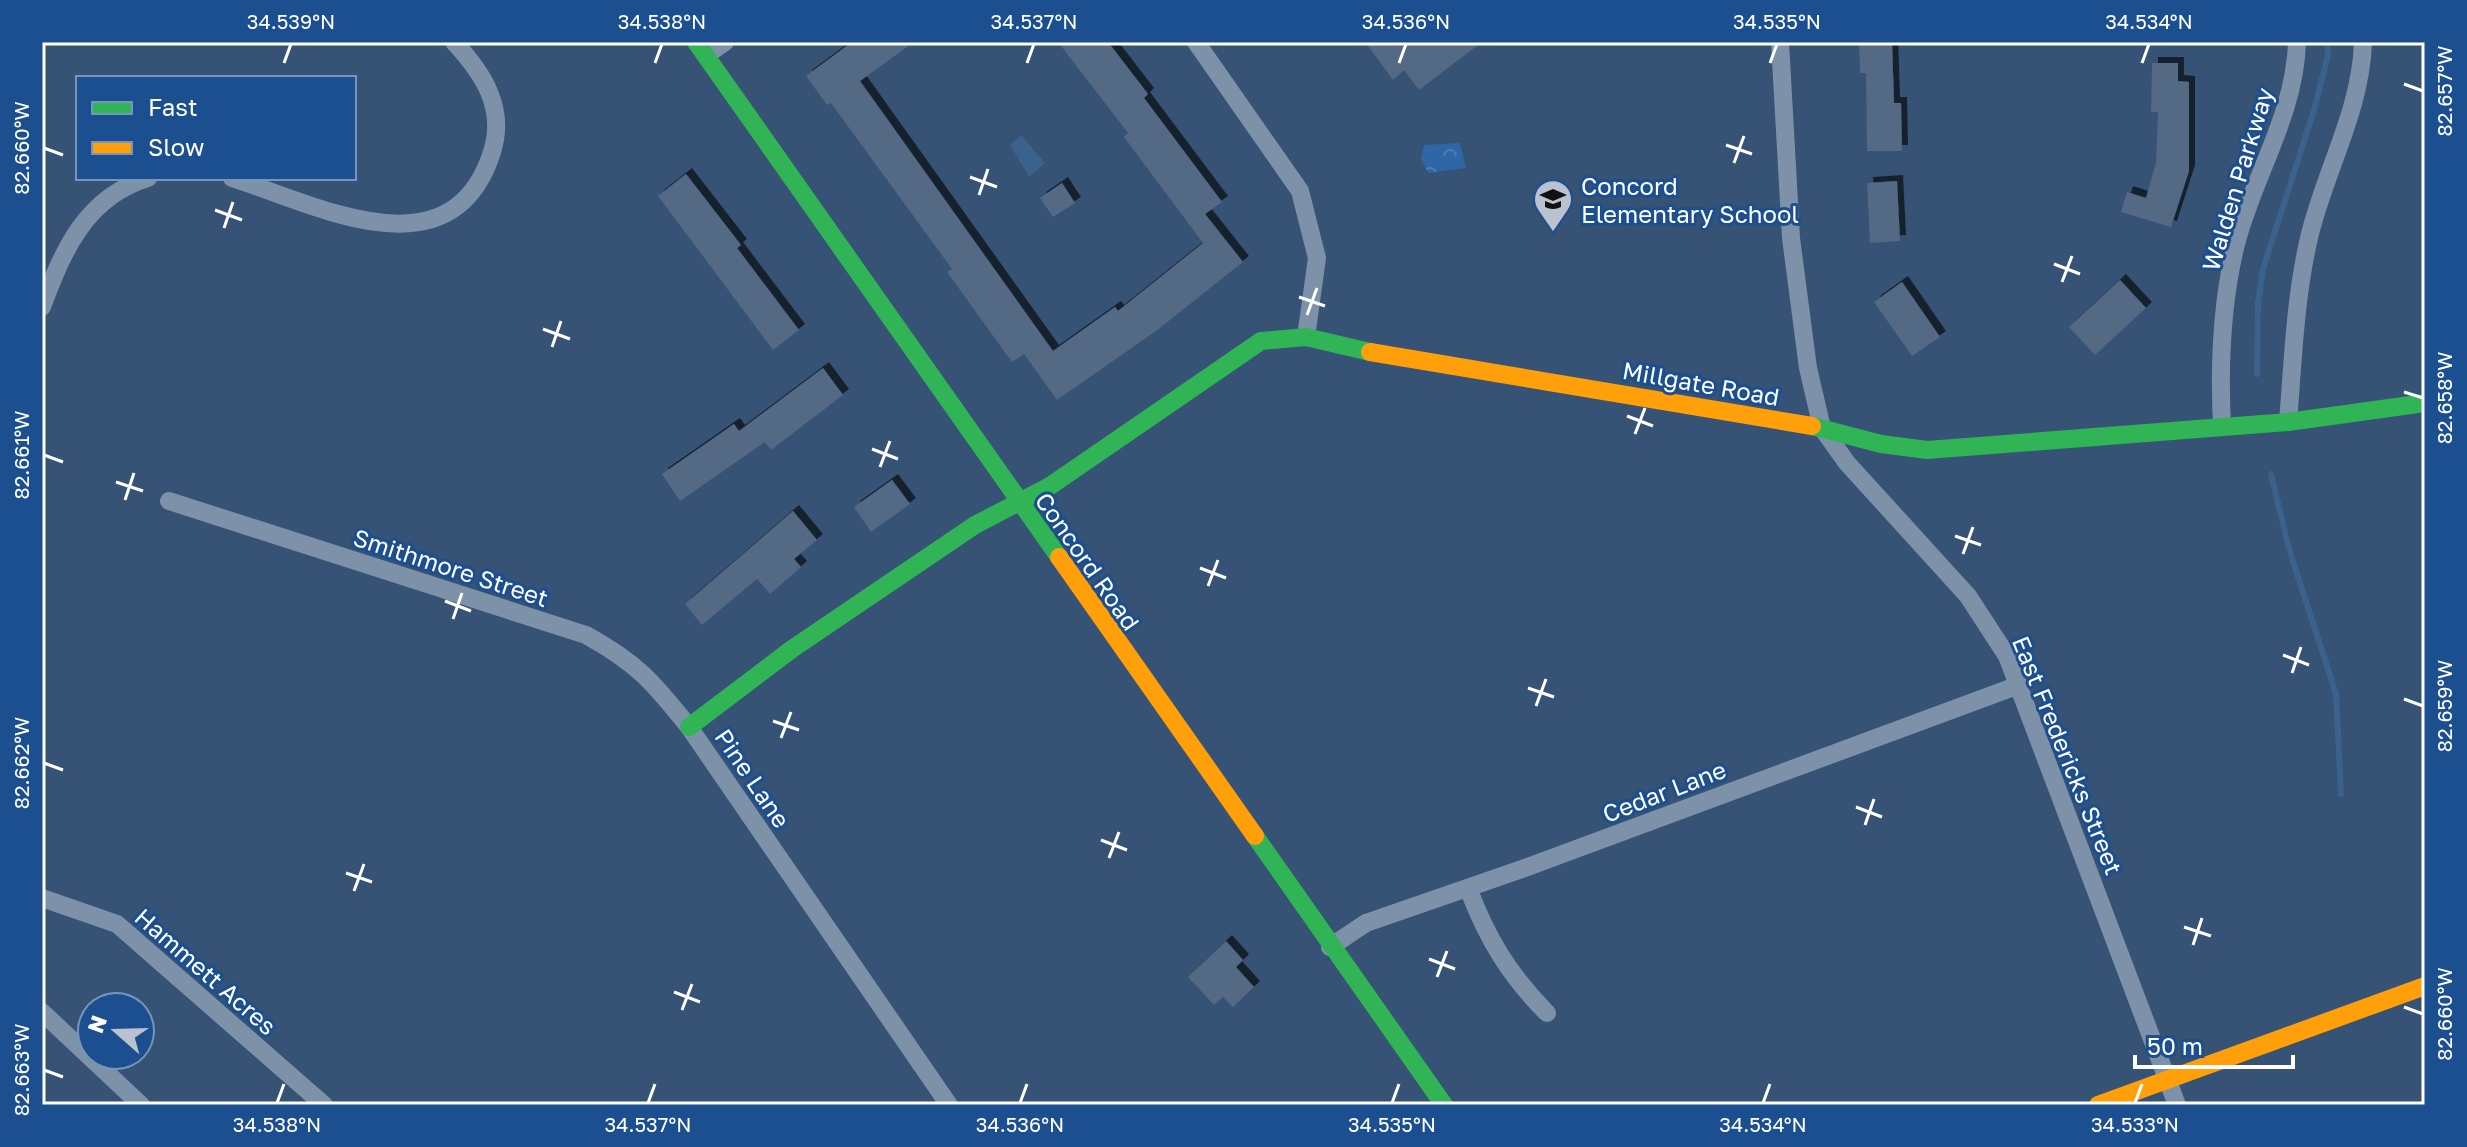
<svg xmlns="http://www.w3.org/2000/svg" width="2467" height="1147" viewBox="0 0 2467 1147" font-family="'Golos Text',sans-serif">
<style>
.forest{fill:url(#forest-crowns)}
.water{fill:#3b618d}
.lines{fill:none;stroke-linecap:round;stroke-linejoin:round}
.stream{stroke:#3b618d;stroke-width:6}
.building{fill:#526984;filter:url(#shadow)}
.street{stroke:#7d92a8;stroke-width:18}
.fast{stroke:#30b455;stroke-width:18}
.slow{stroke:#ff9f0a;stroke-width:18}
.ticks{fill:none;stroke:#fff;stroke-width:3}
.labels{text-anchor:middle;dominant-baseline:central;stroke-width:6;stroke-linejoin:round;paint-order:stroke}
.street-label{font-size:24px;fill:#fff;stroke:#1b4f8f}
.poi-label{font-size:24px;fill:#fff;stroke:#1b4f8f;text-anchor:start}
.neatline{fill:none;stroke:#fff;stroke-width:3}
.ticks-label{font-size:20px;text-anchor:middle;fill:#fff}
</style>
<defs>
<pattern id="forest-crowns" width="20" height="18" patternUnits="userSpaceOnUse" patternTransform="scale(2)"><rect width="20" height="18" fill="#2f66a5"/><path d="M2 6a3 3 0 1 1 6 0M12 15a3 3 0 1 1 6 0" fill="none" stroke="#4e7db2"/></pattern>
<filter id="shadow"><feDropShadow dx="6" dy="-6" stdDeviation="0" flood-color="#0009"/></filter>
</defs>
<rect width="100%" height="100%" fill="#365274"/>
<path class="forest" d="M 1460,143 L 1466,168 L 1428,173 L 1421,159 L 1424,145 Z"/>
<path class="water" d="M 1021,135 L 1045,163 L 1029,177 L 1010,145 Z"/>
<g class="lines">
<g class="stream">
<path d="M 2257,374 L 2258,303 L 2263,269 L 2314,110 L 2328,55 L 2327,42"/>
<path d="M 2271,474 L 2289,549 L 2336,694 L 2341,794"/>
</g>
</g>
<g class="building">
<path d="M 852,42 L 914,42 L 860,81 L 1053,351 L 1115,307 L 1118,311 L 1203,243 L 1124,137 L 1128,133 L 1058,42 L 1108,42 L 1148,94 L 1144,98 L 1222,202 L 1205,214 L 1243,262 L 1156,331 L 1057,400 L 1024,354 L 1012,362 L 947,272 L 952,269 L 831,103 L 827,105 L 806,76 Z"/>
<path d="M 1365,42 L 1482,42 L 1419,90 L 1404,70 L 1393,80 Z"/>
<path d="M 1859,42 L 1892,42 L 1894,103 L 1901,103 L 1902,151 L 1867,151 L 1866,73 L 1860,73 Z"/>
<path d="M 2152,63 L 2178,63 L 2178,81 L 2189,82 L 2189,171 L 2171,227 L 2121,212 L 2127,192 L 2146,198 L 2156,163 L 2158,112 L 2151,112 Z"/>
<path d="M 686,174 L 741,245 L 737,248 L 799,330 L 773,350 L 658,196 Z"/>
<path d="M 1897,181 L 1900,241 L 1870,243 L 1867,183 Z"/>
<path d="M 1062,183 L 1075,203 L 1053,217 L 1040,198 Z"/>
<path d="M 2120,280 L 2146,308 L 2095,355 L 2069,327 Z"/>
<path d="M 1902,282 L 1940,337 L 1912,356 L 1874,302 Z"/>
<path d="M 823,368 L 843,395 L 771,450 L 765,442 L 680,501 L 662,474 L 734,424 L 739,431 Z"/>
<path d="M 892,480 L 910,504 L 871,532 L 854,507 Z"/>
<path d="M 793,511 L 817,540 L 794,559 L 801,567 L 770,594 L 757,579 L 702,625 L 685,604 Z"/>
<path d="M 1226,941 L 1243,960 L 1236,967 L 1254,987 L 1233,1007 L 1223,997 L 1214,1005 L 1188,977 Z"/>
</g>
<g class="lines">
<g class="street">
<path d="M 1196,42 L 1300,191 L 1317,258 L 1306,337"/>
<path d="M 1780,42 L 1791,238 L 1808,368 L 1822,428 L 1847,463 L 1968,596 L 2007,656 L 2177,1105"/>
<path d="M 706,55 L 725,42"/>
<path d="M 232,178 C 317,205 452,278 492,152 C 506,108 483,73 454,42"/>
<path d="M 42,307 C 63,250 86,197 148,178"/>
<path d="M 2288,422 C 2293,361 2295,298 2309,238 C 2324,173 2361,111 2363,42"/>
<path d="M 2222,426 C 2219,366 2221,307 2235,248 C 2252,178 2295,116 2297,42"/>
<path d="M 169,501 L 586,635 C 637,663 653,682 689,727 L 949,1105"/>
<path d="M 1468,888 C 1487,938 1509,975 1547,1013"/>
<path d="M 42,898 L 117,924 L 324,1105"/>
<path d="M 1330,947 L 1366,923 L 1522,869 L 2019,685"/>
<path d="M 42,1012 L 141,1105"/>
</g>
<g class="fast">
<path d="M 696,42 L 1059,557"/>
<path d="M 1812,426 L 1881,444 L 1927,450 L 2288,422 L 2425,403"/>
<path d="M 689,727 L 792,649 L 975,525 L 1050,486 L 1261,341 L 1306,337 L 1370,352"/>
<path d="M 1255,836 L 1444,1105"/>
</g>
<g class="slow">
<path d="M 1370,352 L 1812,426"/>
<path d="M 1059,557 L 1255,836"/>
<path d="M 2098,1105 L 2425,986"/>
</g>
</g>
<path class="ticks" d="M 284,63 L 291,44M 655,63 L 662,44M 1027,63 L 1034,44M 1399,63 L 1406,44M 1770,63 L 1777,44M 2142,63 L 2149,44M 2404,84 L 2423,91M 1726,145 L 1752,154M 44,148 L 63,155M 1734,163 L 1744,136M 970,177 L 997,187M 979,195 L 988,169M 215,210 L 242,220M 224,228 L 233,202M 2054,264 L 2080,274M 2062,282 L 2072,256M 1299,297 L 1325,306M 1307,315 L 1317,288M 543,329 L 570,339M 552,347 L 561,321M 2404,392 L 2423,398M 1627,416 L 1653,426M 1635,434 L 1645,408M 872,449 L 898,459M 44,455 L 63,462M 880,467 L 890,441M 116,482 L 143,491M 125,500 L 134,473M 1955,536 L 1981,545M 1963,554 L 1973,527M 1200,568 L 1226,578M 1208,586 L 1218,560M 445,601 L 471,611M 453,619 L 462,593M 2283,655 L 2309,665M 2292,673 L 2301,647M 1528,688 L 1554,697M 2404,699 L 2423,706M 1536,706 L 1546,679M 773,721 L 799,730M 781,738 L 791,712M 44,763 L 63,770M 1856,807 L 1882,817M 1865,825 L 1874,799M 1101,840 L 1127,850M 1109,858 L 1119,832M 346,873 L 372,882M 354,891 L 364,864M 2184,927 L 2211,936M 2193,945 L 2202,918M 1429,959 L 1455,969M 1437,977 L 1447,951M 674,992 L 700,1002M 2404,1007 L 2423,1014M 682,1010 L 692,984M 44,1070 L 63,1077M 277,1103 L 284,1084M 648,1103 L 655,1084M 1020,1103 L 1027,1084M 1392,1103 L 1399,1084M 1763,1103 L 1770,1084M 2135,1103 L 2142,1084"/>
<defs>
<symbol id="school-pin" viewBox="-11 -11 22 30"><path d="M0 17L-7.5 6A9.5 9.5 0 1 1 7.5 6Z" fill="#b9c2ce" stroke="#1b4f8f"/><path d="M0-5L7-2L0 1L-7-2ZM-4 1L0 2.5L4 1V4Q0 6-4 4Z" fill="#111"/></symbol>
</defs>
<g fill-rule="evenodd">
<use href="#school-pin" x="1531" y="177" width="44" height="60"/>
</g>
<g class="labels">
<g class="street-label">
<text transform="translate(2237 179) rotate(-73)">Walden Parkway</text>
<text transform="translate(1701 383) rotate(10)">Millgate Road</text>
<text transform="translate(1088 561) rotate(55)">Concord Road</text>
<text transform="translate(451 567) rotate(18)">Smithmore Street</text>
<text transform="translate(2068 755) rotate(68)">East Fredericks Street</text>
<text transform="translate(753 778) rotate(56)">Pine Lane</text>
<text transform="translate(1664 791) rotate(-21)">Cedar Lane</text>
<text transform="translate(206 971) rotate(41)">Hammett Acres</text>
</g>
<g class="poi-label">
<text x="1581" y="185">Concord<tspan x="1581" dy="28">Elementary School</tspan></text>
</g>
</g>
<rect width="2467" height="1147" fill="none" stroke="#1b4f8f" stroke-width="88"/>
<rect x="76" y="76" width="280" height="104" fill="#1b4f8f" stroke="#7695bc" stroke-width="2"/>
<rect x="92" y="102" width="40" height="12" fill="#30b455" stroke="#7695bc" stroke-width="2"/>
<text x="148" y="116" font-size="24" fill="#ffffff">Fast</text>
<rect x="92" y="142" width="40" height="12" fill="#ff9f0a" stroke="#7695bc" stroke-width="2"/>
<text x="148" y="156" font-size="24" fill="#ffffff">Slow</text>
<g transform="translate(116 1031) rotate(290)"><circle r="38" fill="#1b4f8f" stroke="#7695bc" stroke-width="2"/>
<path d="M0-6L14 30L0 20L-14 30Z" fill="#b9c2ce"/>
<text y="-12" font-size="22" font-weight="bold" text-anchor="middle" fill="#ffffff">N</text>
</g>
<path d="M2135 1055v12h158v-12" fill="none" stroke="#ffffff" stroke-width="4"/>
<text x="2147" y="1055" font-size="24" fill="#ffffff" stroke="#1b4f8f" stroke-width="6" paint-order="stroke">50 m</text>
<rect x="44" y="44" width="2379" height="1059" class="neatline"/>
<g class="ticks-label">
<text x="291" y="29">34.539°N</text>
<text x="662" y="29">34.538°N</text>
<text x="1034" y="29">34.537°N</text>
<text x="1406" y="29">34.536°N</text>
<text x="1777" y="29">34.535°N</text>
<text x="2149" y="29">34.534°N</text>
<text transform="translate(2445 91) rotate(-90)" y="7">82.657°W</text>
<text transform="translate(22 148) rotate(-90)" y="7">82.660°W</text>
<text transform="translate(2445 398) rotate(-90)" y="7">82.658°W</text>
<text transform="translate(22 455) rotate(-90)" y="7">82.661°W</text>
<text transform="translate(2445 706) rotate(-90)" y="7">82.659°W</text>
<text transform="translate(22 763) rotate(-90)" y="7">82.662°W</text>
<text transform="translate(2445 1014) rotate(-90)" y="7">82.660°W</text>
<text transform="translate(22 1070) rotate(-90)" y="7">82.663°W</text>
<text x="277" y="1132">34.538°N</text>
<text x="648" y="1132">34.537°N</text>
<text x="1020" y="1132">34.536°N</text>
<text x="1392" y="1132">34.535°N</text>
<text x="1763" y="1132">34.534°N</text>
<text x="2135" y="1132">34.533°N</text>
</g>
</svg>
